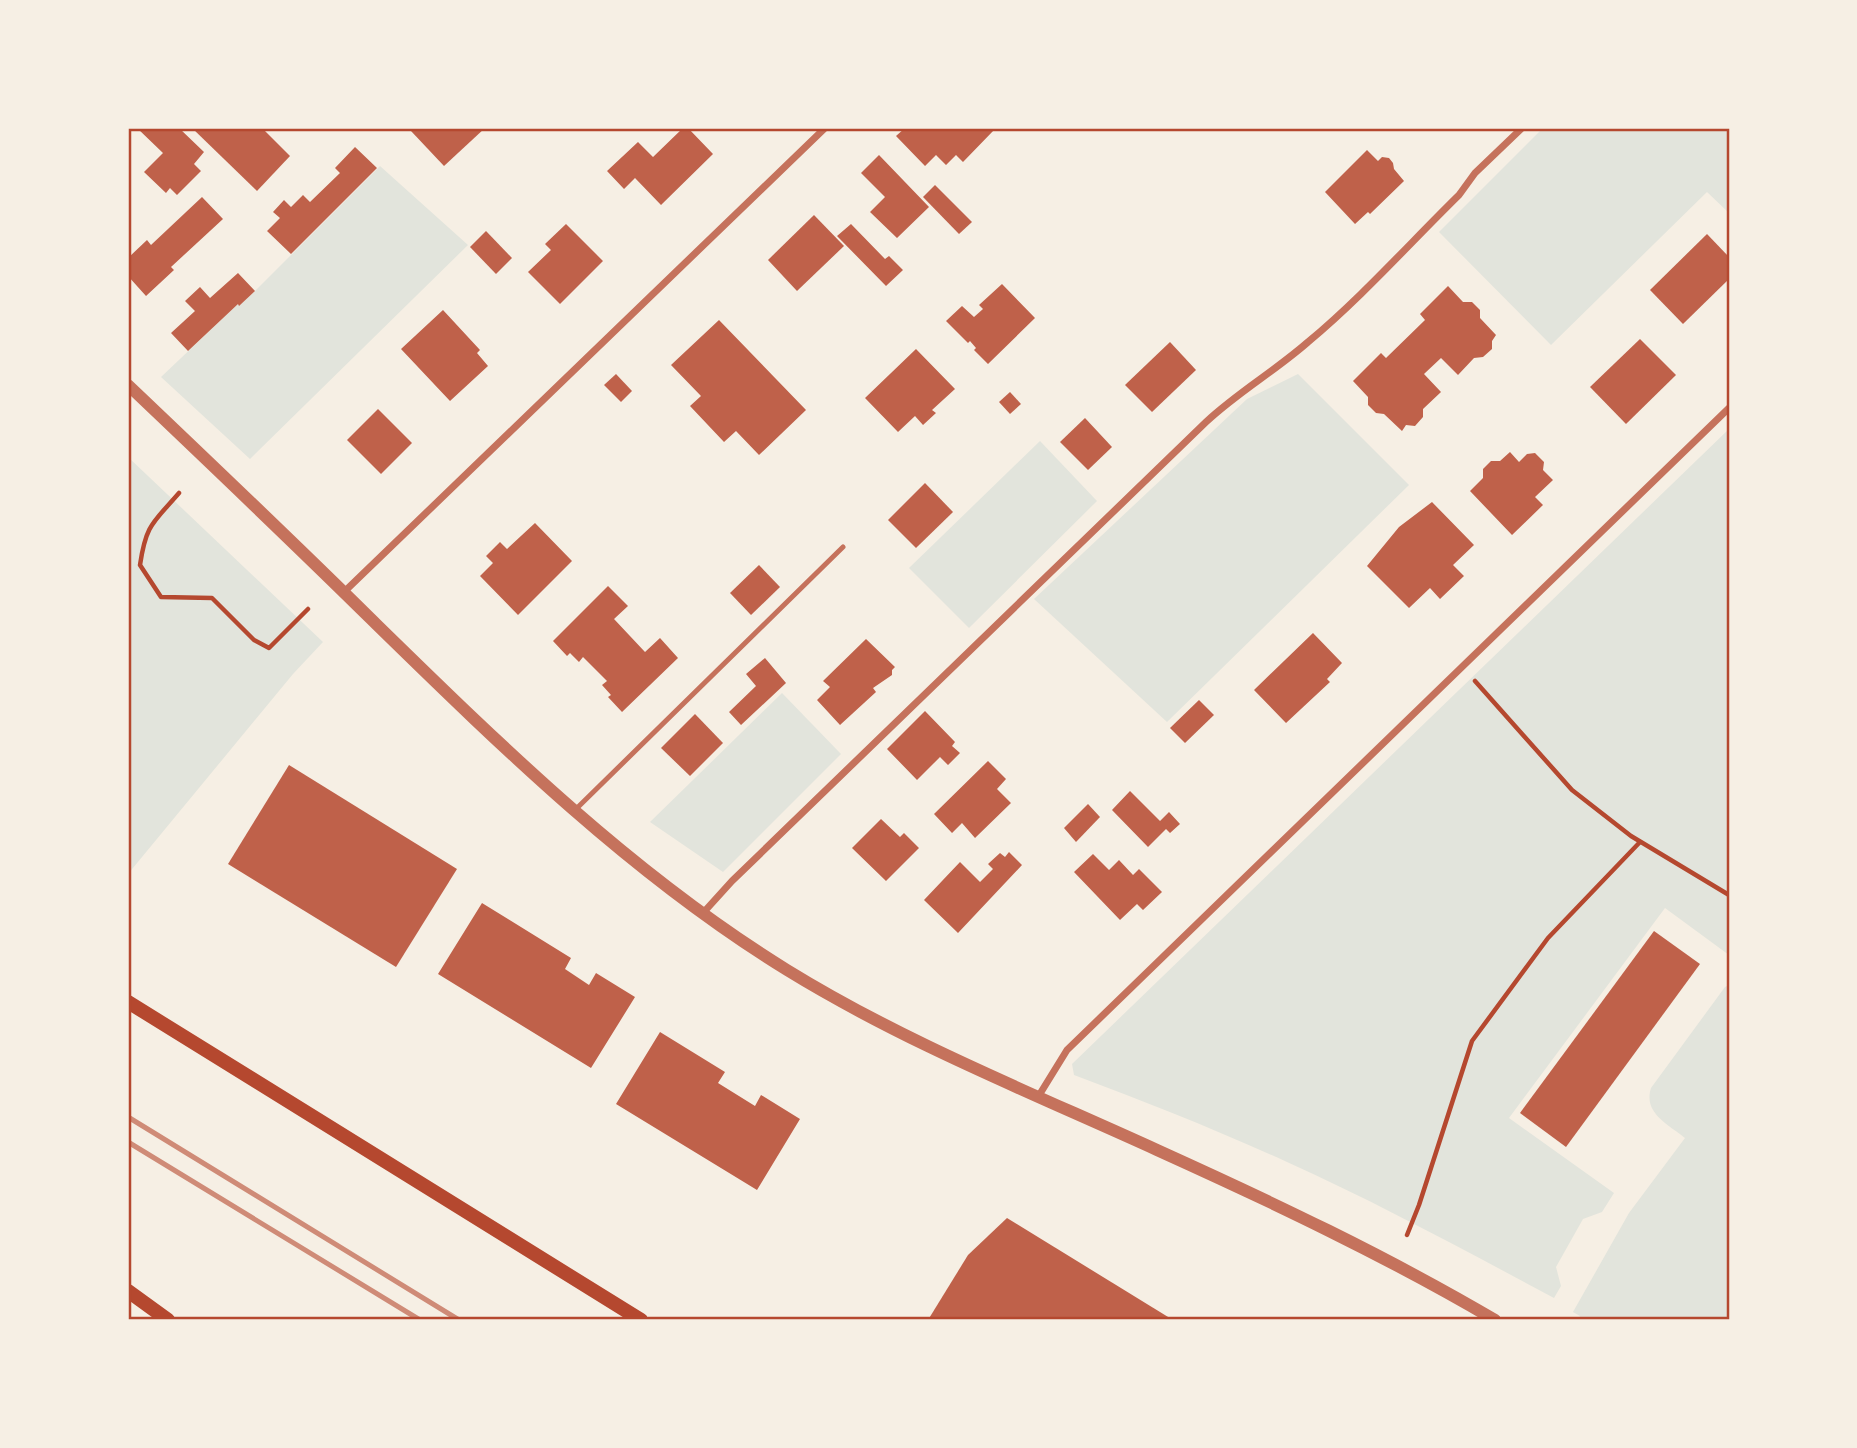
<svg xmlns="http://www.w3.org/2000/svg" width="1857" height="1448" viewBox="0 0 1857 1448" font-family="Jost,sans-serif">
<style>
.green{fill:#e2e4dc}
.building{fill:#bf614a}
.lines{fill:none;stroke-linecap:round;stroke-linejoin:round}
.path{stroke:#b5482f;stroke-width:4.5}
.service{stroke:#c5725c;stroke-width:5}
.minor{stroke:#c5725c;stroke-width:7}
.tertiary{stroke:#c5725c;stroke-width:12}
.secondary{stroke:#b5482f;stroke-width:14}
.rail{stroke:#cf8b77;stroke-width:5}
.neatline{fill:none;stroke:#b5482f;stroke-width:2.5}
</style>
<rect width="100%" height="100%" fill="#f6efe4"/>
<g class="green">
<path d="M 1543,128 L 1729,128 L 1729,213 L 1707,192 L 1551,345 L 1439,232 Z"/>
<path d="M 380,166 L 468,245 L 250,459 L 161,377 L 238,304 L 240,305 L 255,291 Z"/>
<path d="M 1298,374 L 1409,485 L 1167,722 L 1034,599 L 1247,399 Z"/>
<path d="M 1729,429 L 1729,955 L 1665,908 L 1509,1118 L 1614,1193 L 1602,1212 L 1583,1219 L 1556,1267 L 1561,1286 L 1554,1298 C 1466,1251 1378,1203 1287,1162 C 1217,1130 1146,1102 1074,1075 L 1072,1064 Z"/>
<path d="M 1040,441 L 1097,501 L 969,628 L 909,568 Z"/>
<path d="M 128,457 L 323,642 L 293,674 L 128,874 Z"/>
<path d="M 782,693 L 841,754 L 723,872 L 650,822 Z"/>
<path d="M 1729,985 L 1729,1320 L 1578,1320 L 1580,1316 L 1573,1312 L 1629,1213 L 1685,1138 C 1668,1124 1643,1113 1651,1088 L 1725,987 Z"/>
</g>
<g class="building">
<path d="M 137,128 L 179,128 L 204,152 L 194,164 L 201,171 L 177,195 L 170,188 L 166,193 L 144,172 L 163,153 Z"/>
<path d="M 192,128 L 262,128 L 290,156 L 257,191 Z"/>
<path d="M 415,128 L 485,128 L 444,166 L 411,131 Z"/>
<path d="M 683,128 L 688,128 L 713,154 L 661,205 L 635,178 L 624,189 L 607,171 L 638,142 L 653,157 Z"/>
<path d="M 905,128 L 993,128 L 995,129 L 963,162 L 956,155 L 946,165 L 936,155 L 925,166 L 896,136 Z"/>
<path d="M 355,147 L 377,168 L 291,254 L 267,231 L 280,218 L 273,212 L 284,200 L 291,207 L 303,195 L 310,202 L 340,173 L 335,168 Z"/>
<path d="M 1367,150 L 1378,161 L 1382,157 L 1389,158 L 1393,163 L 1394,169 L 1404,181 L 1370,214 L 1368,212 L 1355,224 L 1325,192 Z"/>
<path d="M 879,155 L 929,207 L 897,238 L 870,212 L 885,197 L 861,173 Z"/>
<path d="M 935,185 L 972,222 L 959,234 L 923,197 Z"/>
<path d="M 202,197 L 223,219 L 171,267 L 174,270 L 146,296 L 128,276 L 128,258 L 147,240 L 151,245 Z"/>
<path d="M 814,215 L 844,246 L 797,291 L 768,260 Z"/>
<path d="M 566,224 L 603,261 L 560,304 L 528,272 L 551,250 L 545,244 Z"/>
<path d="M 851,224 L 885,259 L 889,256 L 903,270 L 886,286 L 837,236 Z"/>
<path d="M 486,231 L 512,258 L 496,274 L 470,247 Z"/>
<path d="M 1707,234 L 1729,257 L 1729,279 L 1683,324 L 1650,290 Z"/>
<path d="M 238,273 L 255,291 L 239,306 L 238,304 L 188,351 L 171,333 L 195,311 L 185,301 L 200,287 L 210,298 Z"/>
<path d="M 1002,284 L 1035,318 L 988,364 L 974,350 L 976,348 L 970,341 L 968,343 L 946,321 L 962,306 L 974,317 L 983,309 L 979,305 Z"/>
<path d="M 1448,286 L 1463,302 L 1472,302 L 1480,310 L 1480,318 L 1496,335 L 1492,341 L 1492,349 L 1483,357 L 1474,358 L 1458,375 L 1441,358 L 1424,374 L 1441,392 L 1423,409 L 1423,417 L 1415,426 L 1406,425 L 1402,431 L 1384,414 L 1376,413 L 1368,405 L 1368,397 L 1353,381 L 1381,353 L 1386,358 L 1425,320 L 1420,314 Z"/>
<path d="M 443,310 L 480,350 L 477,353 L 488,366 L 450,401 L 401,349 Z"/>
<path d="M 719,320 L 806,410 L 759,455 L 736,431 L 724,442 L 690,406 L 701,396 L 671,365 Z"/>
<path d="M 1640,339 L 1676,375 L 1626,424 L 1590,387 Z"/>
<path d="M 1170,342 L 1196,370 L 1152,412 L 1125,385 Z"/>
<path d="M 916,349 L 955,389 L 932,410 L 936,413 L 923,425 L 915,416 L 898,432 L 865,398 Z"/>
<path d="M 616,374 L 632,391 L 621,402 L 604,385 Z"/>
<path d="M 1010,392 L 1021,404 L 1010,414 L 999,402 Z"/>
<path d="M 378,409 L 412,443 L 381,474 L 347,440 Z"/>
<path d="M 1085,418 L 1112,447 L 1088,470 L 1060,442 Z"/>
<path d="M 1510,452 L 1519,462 L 1527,454 L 1535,453 L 1544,462 L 1543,470 L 1553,480 L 1535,497 L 1543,505 L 1512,535 L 1470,491 L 1483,478 L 1483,469 L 1491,461 L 1500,461 Z"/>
<path d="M 925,483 L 953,512 L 916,548 L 888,520 Z"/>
<path d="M 1432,502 L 1474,545 L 1453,565 L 1464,576 L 1440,599 L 1430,588 L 1409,608 L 1367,566 L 1399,527 Z"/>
<path d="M 535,523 L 572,561 L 518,615 L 480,576 L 493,563 L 486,556 L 500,542 L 507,549 Z"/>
<path d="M 759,565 L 780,587 L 751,615 L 730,593 Z"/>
<path d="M 608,586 L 628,606 L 614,619 L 645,652 L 660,638 L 678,658 L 622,712 L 608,697 L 611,695 L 602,685 L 607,681 L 583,657 L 579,662 L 570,653 L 567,656 L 553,641 Z"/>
<path d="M 1313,633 L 1342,663 L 1327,679 L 1330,682 L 1286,723 L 1254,690 Z"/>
<path d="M 866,639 L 895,667 L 892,670 L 892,675 L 873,688 L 876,692 L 840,725 L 817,700 L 830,687 L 823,681 Z"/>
<path d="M 765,658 L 786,683 L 741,725 L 729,712 L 756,686 L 746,674 Z"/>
<path d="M 1199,700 L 1214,715 L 1185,743 L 1170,728 Z"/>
<path d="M 925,711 L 955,742 L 952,746 L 960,753 L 948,765 L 940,757 L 917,780 L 887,749 Z"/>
<path d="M 695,714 L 723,743 L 690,776 L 661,748 Z"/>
<path d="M 988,761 L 1006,779 L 997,789 L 1011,803 L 975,838 L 962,823 L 952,833 L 934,814 Z"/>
<path d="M 289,765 L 457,869 L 396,967 L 228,864 Z"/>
<path d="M 1130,791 L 1160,821 L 1169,812 L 1180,824 L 1170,833 L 1166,829 L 1148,847 L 1112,810 Z"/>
<path d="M 1088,804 L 1100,817 L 1076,842 L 1064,828 Z"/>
<path d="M 881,819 L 900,837 L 904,833 L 919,848 L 886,881 L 852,848 Z"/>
<path d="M 1009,852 L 1022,865 L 958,933 L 924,900 L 960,862 L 980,882 L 993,869 L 988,864 L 1000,853 L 1005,857 Z"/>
<path d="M 1093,854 L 1109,870 L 1119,860 L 1133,875 L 1139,869 L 1162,892 L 1143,910 L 1137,904 L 1120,920 L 1074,872 Z"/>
<path d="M 482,903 L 571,958 L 565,969 L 589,985 L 596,973 L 635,997 L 591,1068 L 438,974 Z"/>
<path d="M 1654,931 L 1700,964 L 1566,1147 L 1520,1113 Z"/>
<path d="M 660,1032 L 725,1072 L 718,1083 L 755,1106 L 761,1095 L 800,1119 L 757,1190 L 616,1104 Z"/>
<path d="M 1007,1218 L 1173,1320 L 928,1320 L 968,1255 Z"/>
</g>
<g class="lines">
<g class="path">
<path d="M 179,493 C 153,523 146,524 140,565 L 161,597 L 212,598 L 254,640 L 269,648 L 308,609"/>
<path d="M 1475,681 L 1572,790 L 1631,836 L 1729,895"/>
<path d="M 1407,1235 L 1419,1205 L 1472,1041 L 1548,938 L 1640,842"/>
</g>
<path class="service" d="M 575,810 L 843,547"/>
<g class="minor">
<path d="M 344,592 L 825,128"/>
<path d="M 703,913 L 732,881 L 1206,422 C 1238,392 1275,371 1308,342 C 1362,297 1409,244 1459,195 L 1475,173 L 1522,128"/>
<path d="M 1038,1097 L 1067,1050 L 1729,408"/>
</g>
<path class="tertiary" d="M 128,385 C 209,462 290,539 370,618 C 500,745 631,874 787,970 C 904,1042 1032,1093 1157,1150 C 1272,1202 1386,1256 1495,1320"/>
<g class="secondary">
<path d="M 128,1002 L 641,1320"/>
<path d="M 128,1291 L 168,1320"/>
</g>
<g class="rail">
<path d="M 128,1117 L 459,1320"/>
<path d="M 128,1142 L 420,1320"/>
</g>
</g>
<rect width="1857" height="1448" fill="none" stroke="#f6efe4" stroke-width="259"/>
<rect x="130" y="130" width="1598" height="1188" class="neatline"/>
</svg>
